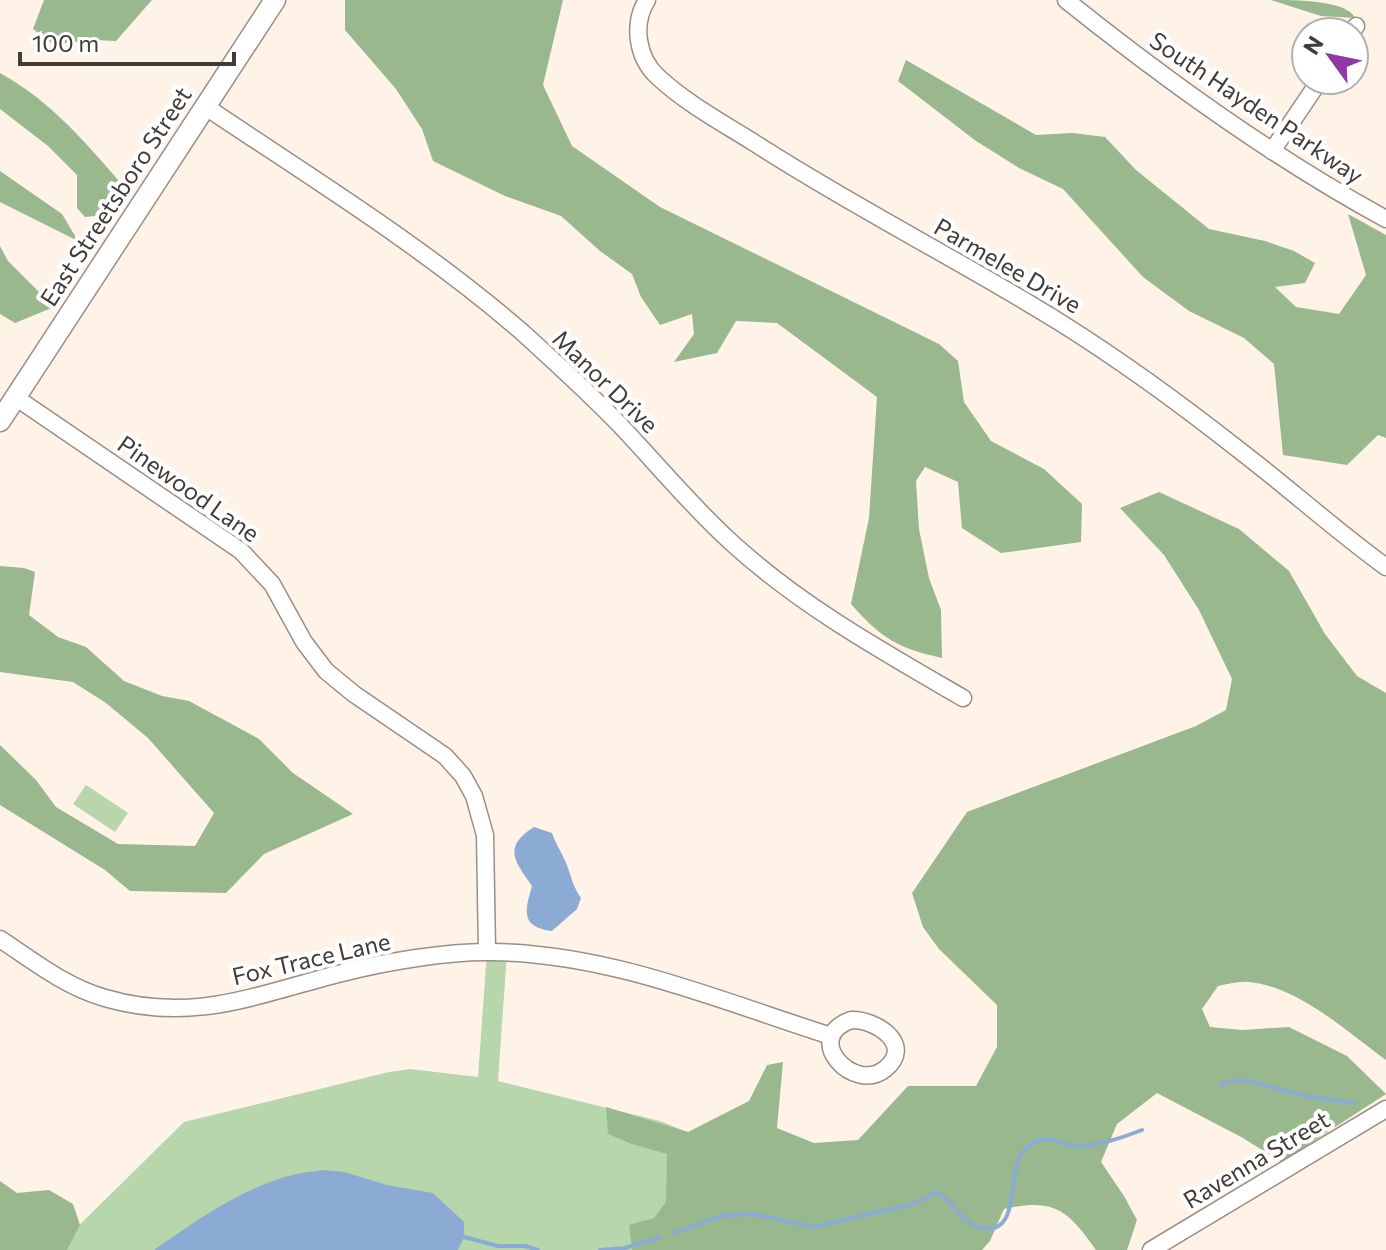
<svg xmlns="http://www.w3.org/2000/svg" width="1386" height="1250" viewBox="0 0 1386 1250" font-family="Commissioner,sans-serif">
<style>
.green{fill:#b7d6ab}
.forest{fill:#99b88e}
.water{fill:#8cabd4}
.lines{fill:none;stroke-linecap:round;stroke-linejoin:round}
.stream{stroke:#8cabd4;stroke-width:4}
.minor-casing{stroke:#9a8e85;stroke-width:19}
.major-casing{stroke:#9a8e85;stroke-width:23}
.minor{stroke:#fff;stroke-width:16}
.major{stroke:#fff;stroke-width:20}
.labels{text-anchor:middle;dominant-baseline:central;stroke-width:8;stroke-linejoin:round;paint-order:stroke}
.street-label{font-size:24px;fill:#413c38;stroke:#fff}
</style>
<rect width="100%" height="100%" fill="#fff2e7"/>
<g class="green">
<path d="M 86,785 L 128,813 L 115,832 L 73,804 Z"/>
<path d="M 487,951 L 507,953 L 498,1081 L 660,1121 L 687,1132 L 729,1250 L 54,1250 L 184,1122 L 389,1072 L 410,1069 L 478,1077 Z"/>
</g>
<g class="forest">
<path d="M 44,0 L 152,0 L 116,41 L 96,40 L 53,44 L 33,29 Z"/>
<path d="M 345,0 L 563,0 L 543,85 L 572,146 L 660,207 L 939,344 L 958,361 L 964,402 L 991,441 L 1044,469 L 1082,504 L 1081,542 L 1001,553 L 962,528 L 958,482 L 925,467 L 916,481 L 919,529 L 929,578 L 941,610 L 942,658 C 897,648 881,638 851,604 L 869,518 L 877,397 L 777,323 L 736,321 L 717,353 L 674,362 L 694,334 L 692,314 L 660,325 L 641,297 L 632,274 L 600,251 L 561,216 L 505,196 L 433,161 L 422,129 L 396,89 L 345,30 Z"/>
<path d="M 1271,0 C 1295,0 1347,0 1355,18 L 1321,16 Z"/>
<path d="M 906,60 L 1036,135 L 1073,133 L 1105,137 L 1136,170 L 1209,229 L 1265,241 L 1294,251 L 1315,263 L 1305,283 L 1275,287 L 1296,307 L 1339,314 L 1366,275 L 1348,214 L 1386,235 L 1386,438 L 1378,435 L 1347,465 L 1283,455 L 1274,364 L 1244,338 L 1189,311 L 1143,277 L 1063,189 L 1019,168 L 976,141 L 898,81 Z"/>
<path d="M 0,73 C 51,101 87,144 125,188 L 114,214 L 85,217 L 77,208 L 77,175 L 48,146 L 0,109 Z"/>
<path d="M 0,171 L 62,214 L 78,241 L 0,202 Z"/>
<path d="M 0,246 L 8,261 L 54,307 L 15,323 L 0,314 Z"/>
<path d="M 1159,492 L 1239,529 L 1289,571 L 1325,634 L 1357,676 L 1386,693 L 1386,1060 C 1346,1031 1299,987 1249,982 C 1239,981 1228,984 1218,986 L 1202,1009 L 1210,1027 L 1242,1030 L 1289,1027 L 1347,1056 L 1386,1094 L 1281,1162 L 1243,1138 L 1157,1093 L 1117,1124 L 1101,1162 L 1124,1196 L 1137,1220 L 1127,1250 L 1096,1250 C 1067,1209 1054,1198 1004,1209 L 990,1241 L 982,1250 L 632,1250 L 629,1225 L 654,1218 L 666,1202 L 667,1154 L 632,1144 L 608,1134 L 606,1107 L 688,1132 L 749,1101 L 767,1065 L 783,1062 L 777,1128 L 814,1143 L 858,1140 L 908,1086 L 976,1086 L 997,1047 L 997,1005 L 939,949 L 923,927 L 912,893 L 967,812 L 1196,726 L 1226,710 L 1232,679 L 1199,610 L 1164,555 L 1120,508 Z"/>
<path d="M 0,566 L 24,568 L 35,572 L 29,615 L 58,637 L 86,647 L 124,681 L 162,696 L 189,701 L 259,739 L 293,773 L 353,814 L 264,854 L 226,893 L 130,891 L 105,870 L 0,805 L 0,745 L 36,780 L 56,807 L 118,844 L 195,846 L 214,813 L 148,738 L 106,703 L 73,682 L 0,672 Z"/>
<path d="M 0,1181 L 17,1193 L 49,1190 L 73,1204 L 80,1225 L 67,1250 L 0,1250 Z"/>
</g>
<g class="water">
<path d="M 534,827 L 552,833 C 556,845 564,856 568,868 C 572,880 574,888 581,898 L 577,909 L 552,931 C 520,927 525,910 532,886 C 515,862 502,847 534,827 Z"/>
<path d="M 322,1170 L 344,1172 L 387,1185 L 433,1193 L 464,1222 L 464,1237 L 458,1250 L 154,1250 C 194,1222 238,1191 285,1177 C 297,1173 310,1172 322,1170 Z"/>
</g>
<g class="lines">
<g class="stream">
<path d="M 1220,1085 C 1244,1073 1268,1088 1293,1093 C 1313,1098 1335,1100 1355,1103"/>
<path d="M 674,1233 L 721,1216 L 753,1214 L 813,1227 L 913,1204 L 937,1192 C 953,1201 961,1222 978,1227 C 1018,1240 1010,1182 1018,1160 C 1021,1153 1028,1146 1035,1142 C 1049,1134 1062,1145 1076,1146 C 1098,1146 1121,1138 1142,1130"/>
<path d="M 464,1237 L 498,1246 L 525,1246 L 538,1250"/>
<path d="M 600,1250 L 625,1248 L 660,1237"/>
</g>
<defs>
<g id="minor">
<path d="M 647,0 C 632,24 637,58 658,77 C 686,103 721,122 753,142 C 853,207 960,260 1061,323 C 1123,362 1182,405 1239,450 C 1289,488 1335,530 1386,567"/>
<path d="M 1066,0 C 1167,81 1272,157 1386,219"/>
<path d="M 1352,32 L 1356,26"/>
<path d="M 206,107 C 313,179 424,247 522,332 C 555,362 588,392 619,424 C 657,464 691,506 732,543 C 801,606 882,651 963,698"/>
<path d="M 1272,151 L 1320,80"/>
<path d="M 15,397 L 241,551 L 272,584 L 304,642 L 326,671 L 354,694 L 445,756 L 463,776 L 474,796 L 485,835 L 487,951"/>
<path d="M 0,939 C 33,961 66,987 105,998 C 194,1024 258,994 342,973 C 384,962 449,951 492,952 C 609,953 721,1001 831,1036"/>
<path d="M 851,1020 C 876,1019 915,1045 885,1069 C 854,1094 801,1038 851,1020 Z"/>
<path d="M 1151,1250 L 1386,1109"/>
</g>
<path id="major" d="M 0,421 L 275,0"/>
</defs>
<use href="#minor" class="minor-casing"/>
<use href="#major" class="major-casing"/>
<use href="#minor" class="minor"/>
<use href="#major" class="major"/>
</g>
<g class="labels">
<g class="street-label">
<text transform="translate(1257 107) rotate(34)">South Hayden Parkway</text>
<text transform="translate(115 196) rotate(-57)">East Streetsboro Street</text>
<text transform="translate(1008 265) rotate(30)">Parmelee Drive</text>
<text transform="translate(606 381) rotate(44)">Manor Drive</text>
<text transform="translate(189 488) rotate(35)">Pinewood Lane</text>
<text transform="translate(311 958) rotate(-13)">Fox Trace Lane</text>
<text transform="translate(1256 1159) rotate(-31)">Ravenna Street</text>
</g>
</g>
<g transform="translate(1330 56) rotate(303)"><circle r="38" fill="#ffffff" stroke="#b3b1af" stroke-width="2"/>
<path d="M0-6L14 30L0 20L-14 30Z" fill="#8f39a6"/>
<text y="-12" font-size="22" font-weight="bold" text-anchor="middle" fill="#413c38">N</text>
</g>
<path d="M20 52v12h214v-12" fill="none" stroke="#413c38" stroke-width="4"/>
<text x="32" y="52" font-size="24" fill="#413c38" stroke="#ffffff" stroke-width="6" paint-order="stroke">100 m</text>
</svg>
